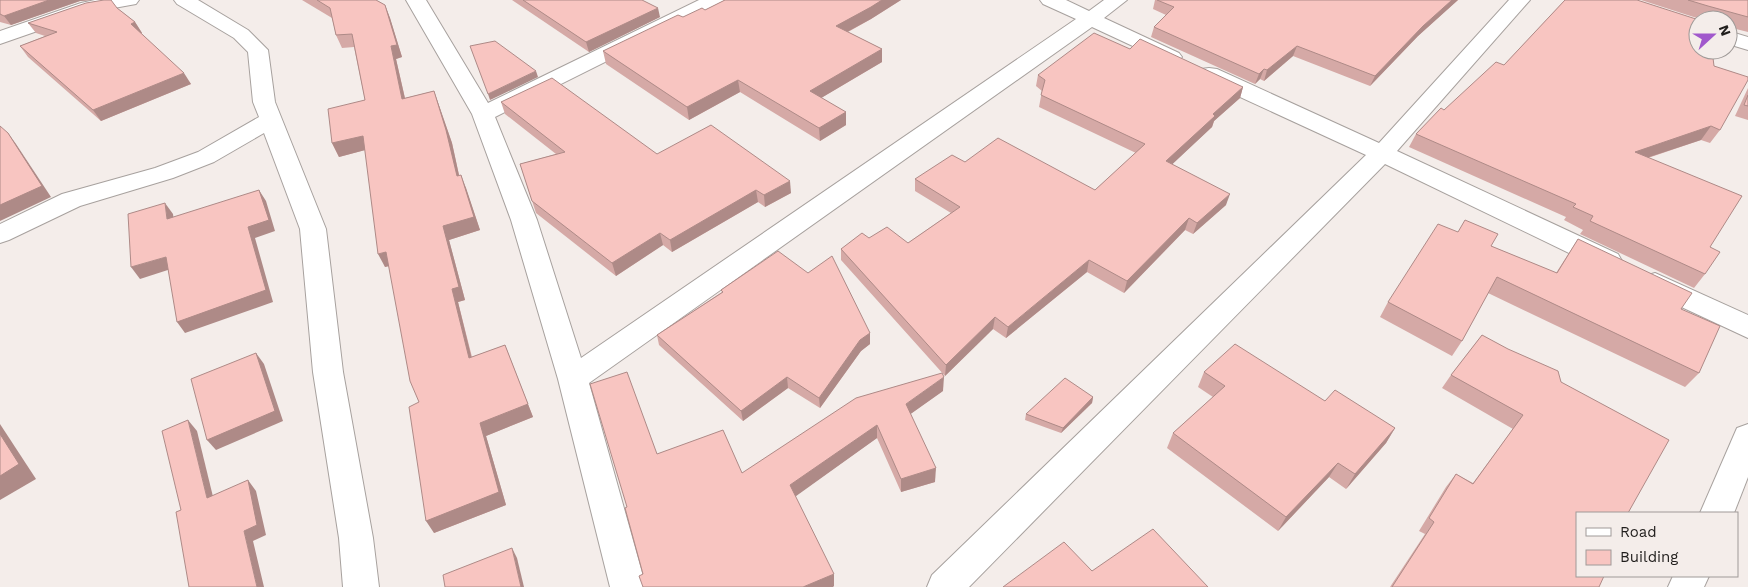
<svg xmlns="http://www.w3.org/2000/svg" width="1748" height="587" viewBox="0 0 1748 587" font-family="'Work Sans',sans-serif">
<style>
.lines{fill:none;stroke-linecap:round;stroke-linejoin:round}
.street-casing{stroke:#a7a19e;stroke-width:2}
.street{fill:#fff;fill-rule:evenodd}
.wall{fill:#d5a9a6}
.shaded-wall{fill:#ae8a87}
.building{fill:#f8c5c1;stroke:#ae8a87}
</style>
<rect width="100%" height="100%" fill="#f4edea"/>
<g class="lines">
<defs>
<g id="street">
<path d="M 95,0 L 139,0 L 136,4 L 92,12 L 0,44 L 0,31 L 81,3 Z"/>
<path d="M 174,0 L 198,0 L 248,30 L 268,50 L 275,102 L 326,229 L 343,372 L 373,538 L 379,587 L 343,587 L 339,538 L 313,372 L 300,229 L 264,133 L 214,162 L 173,178 L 80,206 L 9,240 L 0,243 L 0,224 L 62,194 L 155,168 L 198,152 L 259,117 L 253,102 L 248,52 L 234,38 L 177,4 Z"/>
<path d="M 406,0 L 426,0 L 488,103 L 699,0 L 724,0 L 721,4 L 495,117 L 537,220 L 581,358 L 1076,19 L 1043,4 L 1040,0 L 1066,0 L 1089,11 L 1104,0 L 1127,0 L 1104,18 L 1179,53 L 1182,57 L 1179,61 L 1172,63 L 1165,61 L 1092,27 L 589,383 L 646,587 L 610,587 L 558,379 L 511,220 L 472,114 Z"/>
<path d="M 1509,0 L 1530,0 L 1397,151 L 1618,254 L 1622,261 L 1618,268 L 1609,270 L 1600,268 L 1385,164 L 969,587 L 927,587 L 932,575 L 1366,155 L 1201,79 L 1198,74 L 1201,69 L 1209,68 L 1217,69 L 1379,143 Z"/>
<path d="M 1728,31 L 1748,37 L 1748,50 L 1728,44 Z"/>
<path d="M 1655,273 L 1748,315 L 1748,338 L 1645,290 L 1641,283 L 1645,276 Z"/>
<path d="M 1748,424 L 1748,477 L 1734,513 L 1700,513 L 1737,428 Z"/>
<path d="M 1673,576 L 1709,576 L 1704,587 L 1668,587 Z"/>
</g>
</defs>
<use href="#street" class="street-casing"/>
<use href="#street" class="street"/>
</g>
<g class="wall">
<path d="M 0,0 L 91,0 L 80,1 L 11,25 L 0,22 Z"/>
<path d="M 302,0 L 376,0 L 385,5 L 390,18 L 402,57 L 396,59 L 405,98 L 434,91 L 452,143 L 459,175 L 466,188 L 480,230 L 449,240 L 465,300 L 458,302 L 472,357 L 505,345 L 533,417 L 486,436 L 506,505 L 434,533 L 419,402 L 389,266 L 385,267 L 365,150 L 339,157 L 332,143 L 365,100 L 354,47 L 342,48 L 336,35 L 332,18 Z"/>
<path d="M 512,0 L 642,0 L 660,17 L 589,52 Z"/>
<path d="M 725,0 L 901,0 L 871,19 L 848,32 L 882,49 L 882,62 L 821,98 L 846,112 L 846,125 L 820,141 L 740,92 L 689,120 L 606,64 L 603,51 L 683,17 L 705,10 Z"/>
<path d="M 1155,0 L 1458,0 L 1418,36 L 1370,86 L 1293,56 L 1264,81 L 1260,79 L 1255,84 L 1151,37 L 1154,27 L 1166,15 L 1153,9 Z"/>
<path d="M 1565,0 L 1720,130 L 1710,143 L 1701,140 L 1648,158 L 1710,247 L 1705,274 L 1694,288 L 1580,234 L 1583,230 L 1564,220 L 1566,217 L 1409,147 L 1416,134 L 1444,110 L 1504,65 Z"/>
<path d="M 1641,0 L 1748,0 L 1748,32 L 1728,27 L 1728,20 L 1703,20 Z"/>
<path d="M 117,8 L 135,22 L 142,33 L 141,33 L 191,84 L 101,121 L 28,57 L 20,46 L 45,36 L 36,33 L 28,23 Z"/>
<path d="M 1130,49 L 1243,87 L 1240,98 L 1214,121 L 1212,127 L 1172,164 L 1226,205 L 1193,234 L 1185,230 L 1124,293 L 1087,272 L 1006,338 L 993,329 L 945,376 L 841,260 L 841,249 L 869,238 L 908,243 L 951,213 L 915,191 L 915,179 L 965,162 L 1095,190 L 1136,153 L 1039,107 L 1042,91 L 1036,86 L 1038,75 Z"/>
<path d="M 1748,88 L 1748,120 L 1735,116 Z"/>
<path d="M 501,102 L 657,154 L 791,193 L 765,207 L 758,202 L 672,252 L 663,245 L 616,276 L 536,213 L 520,164 L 556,154 L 505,114 Z"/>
<path d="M 1578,239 L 1681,309 L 1699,373 L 1685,387 L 1488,293 L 1462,341 L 1452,356 L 1380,317 L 1388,302 L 1491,246 L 1556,273 Z"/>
<path d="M 721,290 L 870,333 L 870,344 L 861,351 L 820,408 L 788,388 L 743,421 L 659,345 L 657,335 L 722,292 Z"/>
<path d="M 1482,335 L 1577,513 L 1599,587 L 1390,587 L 1425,534 L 1419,531 L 1446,487 L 1456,474 L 1473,483 L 1513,429 L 1442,388 L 1451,375 Z"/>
<path d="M 1204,372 L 1325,401 L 1395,428 L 1386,443 L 1346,489 L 1329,477 L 1278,531 L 1167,448 L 1173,433 L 1213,397 L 1198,387 Z"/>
<path d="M 943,391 L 910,414 L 935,482 L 901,492 L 877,438 L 795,496 L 834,586 L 643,574 L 627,507 L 657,454 L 742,473 Z"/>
<path d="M 1093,397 L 1092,403 L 1061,433 L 1025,420 L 1026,414 Z"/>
</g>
<g class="shaded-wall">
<path d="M 49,0 L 91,0 L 80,1 L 11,25 L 4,16 Z"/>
<path d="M 882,0 L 901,0 L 871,19 L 836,38 L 836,26 Z"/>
<path d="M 1452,0 L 1458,0 L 1418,36 L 1370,86 L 1375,76 L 1423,26 Z"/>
<path d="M 385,5 L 390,18 L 402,57 L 396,59 L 408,112 L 402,99 L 391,46 Z"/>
<path d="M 658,8 L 660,17 L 589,52 L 586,42 Z"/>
<path d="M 135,22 L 142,33 L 137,35 L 131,24 Z"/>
<path d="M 1297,46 L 1293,56 L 1264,81 L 1267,70 Z"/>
<path d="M 882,49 L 882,62 L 811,104 L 810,91 Z"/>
<path d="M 1264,69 L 1260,79 L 1255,84 L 1259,74 Z"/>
<path d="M 536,71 L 538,77 L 490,100 L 488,94 Z"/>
<path d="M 184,73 L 191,84 L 101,121 L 93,110 Z"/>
<path d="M 738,80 L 740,92 L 689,120 L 687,107 Z"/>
<path d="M 1243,87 L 1240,98 L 1214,121 L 1212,127 L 1163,173 L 1166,161 L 1213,114 Z"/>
<path d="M 434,91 L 452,143 L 462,189 L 457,176 Z"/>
<path d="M 846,112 L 846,125 L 820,141 L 819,128 Z"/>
<path d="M 1711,126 L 1701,140 L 1625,165 L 1635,152 Z"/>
<path d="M 8,133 L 16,144 L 51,197 L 0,221 L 0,205 Z"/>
<path d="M 363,136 L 369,149 L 339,157 L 332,143 Z"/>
<path d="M 461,175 L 466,188 L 480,230 L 449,240 L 465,300 L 458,302 L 475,372 L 469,358 L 452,289 L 443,226 Z"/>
<path d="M 790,181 L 791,193 L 765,207 L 764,195 Z"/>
<path d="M 259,190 L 266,201 L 275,231 L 255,238 L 273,302 L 185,333 L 177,322 L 248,227 Z"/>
<path d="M 756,190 L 758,202 L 672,252 L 670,240 Z"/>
<path d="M 1230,194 L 1226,205 L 1193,234 L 1197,223 Z"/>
<path d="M 165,203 L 173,214 L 175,230 L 167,219 Z"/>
<path d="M 1189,218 L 1185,230 L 1124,293 L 1127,281 Z"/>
<path d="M 660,233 L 663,245 L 616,276 L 612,263 Z"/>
<path d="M 386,252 L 393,265 L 385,267 L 378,254 Z"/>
<path d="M 166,257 L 174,268 L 140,279 L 131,267 Z"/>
<path d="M 1089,260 L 1087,272 L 1006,338 L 1008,327 Z"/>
<path d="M 995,317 L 993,329 L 945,376 L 946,365 Z"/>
<path d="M 870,333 L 870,344 L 861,351 L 820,408 L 819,398 L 860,340 Z"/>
<path d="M 505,345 L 533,417 L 486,436 L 506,505 L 434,533 L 426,521 L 480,423 Z"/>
<path d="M 256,353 L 264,364 L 283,421 L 216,450 L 207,440 Z"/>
<path d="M 787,377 L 788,388 L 743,421 L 741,411 Z"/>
<path d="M 944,377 L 943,391 L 905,418 L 906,404 Z"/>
<path d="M 1093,397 L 1092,403 L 1061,433 L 1063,428 Z"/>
<path d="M 188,420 L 197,431 L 216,509 L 207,498 Z"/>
<path d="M 0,424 L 36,479 L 0,500 Z"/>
<path d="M 877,425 L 877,438 L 792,499 L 790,485 Z"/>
<path d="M 1395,428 L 1386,443 L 1346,489 L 1355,474 Z"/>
<path d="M 1338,463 L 1329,477 L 1278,531 L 1286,517 Z"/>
<path d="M 936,468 L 935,482 L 901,492 L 901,479 Z"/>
<path d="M 248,480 L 256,491 L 266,535 L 253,541 L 264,587 L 257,587 L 244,531 Z"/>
<path d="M 512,548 L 517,558 L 524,587 L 521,587 Z"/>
<path d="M 834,574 L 834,586 L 833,587 L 803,587 Z"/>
</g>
<g class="building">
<path d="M 0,0 L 49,0 L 4,16 L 0,14 Z"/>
<path d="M 104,0 L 111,0 L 117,8 L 135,22 L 131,24 L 184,73 L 93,110 L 20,46 L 57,32 L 28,23 L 86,3 Z"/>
<path d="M 317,0 L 376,0 L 385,5 L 397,45 L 391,46 L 402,99 L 434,91 L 446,130 L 457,176 L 461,175 L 474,217 L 443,226 L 459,287 L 452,289 L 469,358 L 505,345 L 528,404 L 480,423 L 499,492 L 426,521 L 409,407 L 419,402 L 410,381 L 386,252 L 378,254 L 363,136 L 332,143 L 328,109 L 365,100 L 352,34 L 336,35 L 330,8 Z"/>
<path d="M 523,0 L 642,0 L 658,8 L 586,42 Z"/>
<path d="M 725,0 L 882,0 L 871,7 L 836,26 L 882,49 L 810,91 L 846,112 L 819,128 L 738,80 L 687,107 L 603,51 L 678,15 L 683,17 L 702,8 L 705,10 Z"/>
<path d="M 1157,0 L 1452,0 L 1423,26 L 1375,76 L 1297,46 L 1267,70 L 1264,69 L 1259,74 L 1154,27 L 1174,7 Z"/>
<path d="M 1565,0 L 1637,0 L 1699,20 L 1698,20 L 1698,50 L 1712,50 L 1714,66 L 1748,77 L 1748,80 L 1720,130 L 1711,126 L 1635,152 L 1742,196 L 1710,247 L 1720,252 L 1705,274 L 1590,221 L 1593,216 L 1573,207 L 1576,204 L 1416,134 L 1441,108 L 1444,110 L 1496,62 L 1504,65 Z"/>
<path d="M 1688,0 L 1748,0 L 1748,17 L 1708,6 Z"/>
<path d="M 1094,33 L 1130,49 L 1140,39 L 1243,87 L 1213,114 L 1215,116 L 1166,161 L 1230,194 L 1197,223 L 1189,218 L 1127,281 L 1089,260 L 1008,327 L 995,317 L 946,365 L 841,249 L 862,233 L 869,238 L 887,227 L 908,243 L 960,207 L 915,179 L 952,155 L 965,162 L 998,138 L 1095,190 L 1145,144 L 1041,95 L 1045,80 L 1038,75 Z"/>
<path d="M 495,41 L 536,71 L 488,94 L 470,46 Z"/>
<path d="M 552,78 L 657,154 L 711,125 L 790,181 L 764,195 L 756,190 L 670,240 L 660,233 L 612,263 L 532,201 L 520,164 L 565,152 L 501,102 Z"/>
<path d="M 1748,95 L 1748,106 L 1744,105 Z"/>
<path d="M 0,126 L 8,133 L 42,186 L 0,205 Z"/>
<path d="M 259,190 L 269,220 L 248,227 L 266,290 L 177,322 L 166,257 L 131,267 L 128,214 L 165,203 L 167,219 Z"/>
<path d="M 1465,220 L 1498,234 L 1491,246 L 1557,273 L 1578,239 L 1692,293 L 1681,309 L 1720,326 L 1699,373 L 1497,277 L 1462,341 L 1388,302 L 1438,224 L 1458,232 Z"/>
<path d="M 778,251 L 808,273 L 832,256 L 870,333 L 860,340 L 819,398 L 787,377 L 741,411 L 657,335 L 723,292 L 721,290 Z"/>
<path d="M 1482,335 L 1508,349 L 1558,371 L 1561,382 L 1669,440 L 1628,513 L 1577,513 L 1577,576 L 1604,576 L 1599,587 L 1392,587 L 1434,522 L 1429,518 L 1456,474 L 1473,484 L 1523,415 L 1451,375 Z"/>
<path d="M 1235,344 L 1325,401 L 1335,390 L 1395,428 L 1355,474 L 1338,463 L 1286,517 L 1173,433 L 1225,386 L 1204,372 Z"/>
<path d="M 256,353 L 275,411 L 207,440 L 191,379 Z"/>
<path d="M 627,372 L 657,454 L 723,430 L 742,473 L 856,398 L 942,373 L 944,377 L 906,404 L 936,468 L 901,479 L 877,425 L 790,485 L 834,574 L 803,587 L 643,587 L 639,576 L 643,574 L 625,508 L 627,507 L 590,384 Z"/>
<path d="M 1065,378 L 1093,397 L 1063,428 L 1026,414 Z"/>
<path d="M 188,420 L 207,498 L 248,480 L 257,525 L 244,531 L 257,587 L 189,587 L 176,512 L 181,510 L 162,431 Z"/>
<path d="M 0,434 L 19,464 L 0,476 Z"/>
<path d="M 1153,529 L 1208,587 L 1003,587 L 1064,542 L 1092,571 Z"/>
<path d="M 512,548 L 521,587 L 445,587 L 443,575 Z"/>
</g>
<rect x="1576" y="512" width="162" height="65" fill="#f4edea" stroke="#9f9a98"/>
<rect x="1586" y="528" width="25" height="8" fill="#ffffff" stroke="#9f9a98"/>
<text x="1620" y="537" font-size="15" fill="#201e1c">Road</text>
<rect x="1586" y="550" width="25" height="15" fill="#f8c5c1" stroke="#9f9a98"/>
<text x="1620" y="562" font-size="15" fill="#201e1c">Building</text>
<g transform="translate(1713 35) rotate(69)"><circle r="24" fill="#f4edea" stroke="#9f9a98"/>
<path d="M0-4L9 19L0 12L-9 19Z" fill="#a158cc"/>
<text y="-8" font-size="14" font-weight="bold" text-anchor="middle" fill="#201e1c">N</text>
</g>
</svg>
